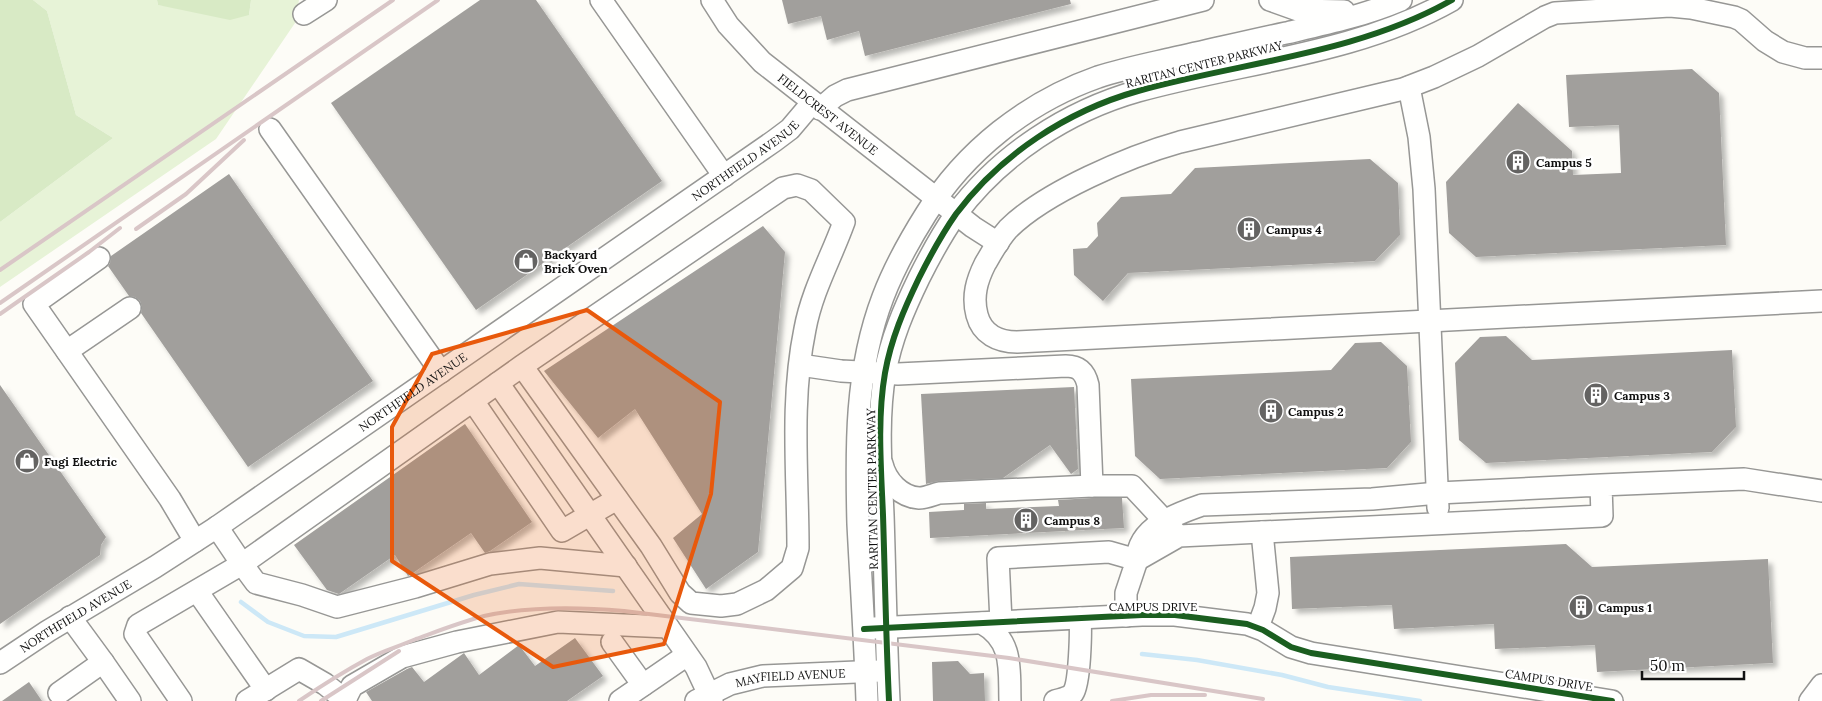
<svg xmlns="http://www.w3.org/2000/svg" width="1822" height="701" viewBox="0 0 1822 701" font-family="Lora,serif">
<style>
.green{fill:#e7f3d7}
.forest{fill:#d8eac5}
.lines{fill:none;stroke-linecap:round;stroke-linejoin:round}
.stream{stroke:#cde8f7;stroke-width:4.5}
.building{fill:#a19f9c;filter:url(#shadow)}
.minor-casing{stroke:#979795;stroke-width:24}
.minor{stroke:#fffffe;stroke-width:21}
.rail{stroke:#d9c6c7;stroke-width:4}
.cycleway-casing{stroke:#fff;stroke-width:9}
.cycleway{stroke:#1b5e20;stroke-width:6}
.marked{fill:#e8590c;fill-opacity:0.2;stroke:#e8590c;stroke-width:4;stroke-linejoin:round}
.labels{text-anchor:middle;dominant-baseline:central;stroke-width:5;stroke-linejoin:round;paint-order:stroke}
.street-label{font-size:12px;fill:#111;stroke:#fff}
.poi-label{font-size:12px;font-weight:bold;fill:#111;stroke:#fff;text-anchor:start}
</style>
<defs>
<filter id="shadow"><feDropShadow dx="4.5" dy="4.5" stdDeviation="2.5" flood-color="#0004"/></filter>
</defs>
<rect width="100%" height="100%" fill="#fdfcf7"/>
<path class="green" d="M 33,0 L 157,0 L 158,5 L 249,15 L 251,0 L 299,0 L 295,23 L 216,139 L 0,287 L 0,222 L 113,138 L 76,115 L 47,11 Z"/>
<g class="forest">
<path d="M 0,0 L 33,0 L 47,11 L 76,115 L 113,138 L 0,222 Z"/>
<path d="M 157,0 L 251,0 L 249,15 L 230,20 L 158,5 Z"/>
</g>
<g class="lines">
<g class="stream">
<path d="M 241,602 L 268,622 L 304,636 L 336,637 L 474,595 L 519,584 L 613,591"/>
<path d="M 1142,654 L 1197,660 L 1282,675 L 1328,687 L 1420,701"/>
</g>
</g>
<g class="building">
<path d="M 480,0 L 536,0 L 662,181 L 476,310 L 331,103 Z"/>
<path d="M 782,0 L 1070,0 L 1071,4 L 865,56 L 859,31 L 827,40 L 821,16 L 788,24 Z"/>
<path d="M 1692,69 L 1719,93 L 1726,245 L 1476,257 L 1449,233 L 1446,182 L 1518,103 L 1572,151 L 1573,175 L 1621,173 L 1619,125 L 1569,127 L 1566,75 Z"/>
<path d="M 1370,159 L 1398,183 L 1400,235 L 1375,261 L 1128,273 L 1103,301 L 1074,275 L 1073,249 L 1087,248 L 1098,236 L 1097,223 L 1121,197 L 1171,194 L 1195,168 Z"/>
<path d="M 229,174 L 373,381 L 248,467 L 141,313 L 142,307 L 140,301 L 135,297 L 129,296 L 108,266 L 110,263 L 111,256 Z"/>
<path d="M 763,226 L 785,252 L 758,552 L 706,589 L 673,538 L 702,514 L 635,409 L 598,438 L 544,371 Z"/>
<path d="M 1506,336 L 1532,360 L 1732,350 L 1736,427 L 1712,452 L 1486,463 L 1459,440 L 1455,363 L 1480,337 Z"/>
<path d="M 1381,342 L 1407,366 L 1411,442 L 1387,468 L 1160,479 L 1135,456 L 1131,379 L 1331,370 L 1355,343 Z"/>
<path d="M 0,385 L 106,537 L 101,545 L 100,555 L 0,624 Z"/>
<path d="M 1074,387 L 1078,469 L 1071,474 L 1050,445 L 1003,478 L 938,481 L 926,484 L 921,394 Z"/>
<path d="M 465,424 L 532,522 L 490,551 L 485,553 L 471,533 L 410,575 L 408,576 L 395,555 L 339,594 L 327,590 L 294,545 Z"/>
<path d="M 1092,498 L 1122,498 L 1124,528 L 930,538 L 929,512 L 964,510 L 964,504 L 986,503 L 986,509 L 1059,506 L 1058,500 Z"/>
<path d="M 1566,544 L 1592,567 L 1768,559 L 1773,663 L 1597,672 L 1595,645 L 1495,649 L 1494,624 L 1394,629 L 1392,605 L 1292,609 L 1290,557 Z"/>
<path d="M 575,638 L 603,676 L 567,701 L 372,701 L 366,692 L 407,669 L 412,667 L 424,682 L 464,653 L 479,675 L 519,645 L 535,666 Z"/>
<path d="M 958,661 L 970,674 L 984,673 L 985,701 L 933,701 L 932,662 Z"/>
<path d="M 29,682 L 42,701 L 2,701 Z"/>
</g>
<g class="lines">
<defs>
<g id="minor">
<path d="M 601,0 L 724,176"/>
<path id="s1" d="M 712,0 L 728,25 L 762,62 L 973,227 L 998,243"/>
<path d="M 1270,0 L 1298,10 L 1344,11"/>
<path d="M 304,14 L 326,0"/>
<path d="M 1822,58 L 1805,58 L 1783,52 L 1765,41 L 1741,20 L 1734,17 L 1691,8 L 1670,6 L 1555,13 L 1545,17 L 1478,56 L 1434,77 L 1403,89 L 1180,142 C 1130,156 1045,192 1008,229 C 999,239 992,252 985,264 C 977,280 972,296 977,315 C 982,334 998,342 1017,342 L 1822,301"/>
<path d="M 1409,87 L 1419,137 L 1424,189 L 1438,508"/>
<path d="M 820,109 L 835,96 L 847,90 L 1203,0"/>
<path d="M 270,129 L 441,372"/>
<path d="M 99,258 L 34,304 L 170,499 L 195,541"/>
<path d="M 67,351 L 130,308"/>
<path d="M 800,365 L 841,371 L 898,374 L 1066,366 C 1079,366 1085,372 1088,385 L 1092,486 L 1132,486 L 1174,531"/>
<path d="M 522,366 L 651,546 L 680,593 L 691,603 L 721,606 L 737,604 L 766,590 L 792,568 L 798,548 C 798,475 790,402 805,329 C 812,291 831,258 844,222 L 811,190 L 797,185 L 783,188 L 522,366 L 498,383 L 242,564 L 256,583 L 302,595 L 337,607 L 415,587 L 490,564 L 540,558 L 626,566"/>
<path d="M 498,383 L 696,667 L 712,701"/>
<path d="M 473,401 L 562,531 L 617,499"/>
<path d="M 882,464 C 886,481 901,497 919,498 C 926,498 932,495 939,493 L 1092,486"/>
<path d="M 1601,485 L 1438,493 L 1372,499 L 1202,505 C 1176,514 1138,527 1137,560 L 1179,536 L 1602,516 L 1601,485 L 1744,479 L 1822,491"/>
<path d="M 197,591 L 266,690"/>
<path d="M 1001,622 L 998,558 L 1109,552 L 1137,560 L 1126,593 L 1126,616"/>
<path d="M 982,623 C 1014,641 1009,670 1010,701"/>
<path d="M 1258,627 L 1265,608 L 1268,593 L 1262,532"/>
<path d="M 874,628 L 1142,615 L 1175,615 L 1247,624 L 1263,630 L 1291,647 L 1311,653 L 1612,701"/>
<path d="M 612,642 L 643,685"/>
<path d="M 103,662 L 130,701"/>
<path id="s2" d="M 0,663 L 48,631 L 155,567 L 217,527 L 774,141 L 790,129 L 812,103"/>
<path d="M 59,693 L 103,662 L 70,617"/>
<path d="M 181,701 L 135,634 L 138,625 L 242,564 L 217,527"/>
<path d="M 247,701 L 299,669 L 325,684 L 335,692 L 346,698"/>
<path d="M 346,701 L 346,698 L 352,686 L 402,657 L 457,642 L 558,622 L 668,627"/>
<path d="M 620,701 L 687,655"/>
<path id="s3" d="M 696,701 L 730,684 L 763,676 L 880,671"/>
<path d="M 867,701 C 865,642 861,583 858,524 C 856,448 855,370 883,297 C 894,268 909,241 926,214 C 965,151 1027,102 1098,77 C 1123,69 1148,64 1174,58 C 1211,50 1248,41 1286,33 C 1325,24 1363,16 1401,0"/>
<path d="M 889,701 C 886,639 885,577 883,515 C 881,468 877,419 885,373 C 891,339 904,309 919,278 C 930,256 942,234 956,214 C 1000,155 1067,111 1138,91 C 1242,62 1357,54 1452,0"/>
<path d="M 1055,701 C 1061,699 1069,698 1073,693 C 1080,683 1081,631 1080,618"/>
<path d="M 1810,701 L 1822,685"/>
</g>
</defs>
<use href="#minor" class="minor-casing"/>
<use href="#minor" class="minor"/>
<g class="rail">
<path d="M 136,229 L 186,194 L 244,140"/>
<path d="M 0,270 L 393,0"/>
<path d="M 0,303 L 438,0"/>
<path d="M 0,314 L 89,252 L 120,228"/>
<path d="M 299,701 C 321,686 343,672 367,659 C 382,651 400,646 416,639 C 438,631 461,622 484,616 C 530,606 578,607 624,611 L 1009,658 L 1263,699"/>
<path d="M 321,701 L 399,651"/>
<path d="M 1112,701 L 1151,695 L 1205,695"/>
</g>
<defs>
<g id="cycleway">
<path d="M 864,629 L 1142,615 L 1175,615 L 1247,624 L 1263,630 L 1291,647 L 1311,653 L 1612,701"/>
<path d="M 889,701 C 886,639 885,577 883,515 C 881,468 877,419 885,373 C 891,339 904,309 919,278 C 930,256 942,234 956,214 C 1000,155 1067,111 1138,91 C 1242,62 1357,54 1452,0"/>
</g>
</defs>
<use href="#cycleway" class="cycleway-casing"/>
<use href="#cycleway" class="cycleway"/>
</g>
<path class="marked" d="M 587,310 L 720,402 L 711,494 L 664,644 L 553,667 L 392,561 L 392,427 L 432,354 Z"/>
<defs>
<symbol id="building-disc" viewBox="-11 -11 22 22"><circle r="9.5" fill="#646362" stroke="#fff"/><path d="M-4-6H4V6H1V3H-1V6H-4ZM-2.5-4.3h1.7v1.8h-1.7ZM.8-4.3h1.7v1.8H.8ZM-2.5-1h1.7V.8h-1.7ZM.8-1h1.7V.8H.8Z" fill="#fff"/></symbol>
<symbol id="shop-disc" viewBox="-11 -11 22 22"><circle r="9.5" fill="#646362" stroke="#fff"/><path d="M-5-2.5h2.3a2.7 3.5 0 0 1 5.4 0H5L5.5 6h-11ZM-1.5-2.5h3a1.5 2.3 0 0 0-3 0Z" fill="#fff"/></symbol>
</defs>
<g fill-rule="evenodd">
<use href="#building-disc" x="1504" y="148" width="28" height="28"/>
<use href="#building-disc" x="1235" y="215" width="28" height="28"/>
<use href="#shop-disc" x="512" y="247" width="28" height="28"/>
<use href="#building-disc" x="1582" y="381" width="28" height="28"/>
<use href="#building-disc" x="1257" y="397" width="28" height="28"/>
<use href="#shop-disc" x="13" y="447" width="28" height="28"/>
<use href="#building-disc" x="1012" y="506" width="28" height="28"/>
<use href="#building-disc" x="1567" y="593" width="28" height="28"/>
</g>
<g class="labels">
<g class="street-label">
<text transform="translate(1204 64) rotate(-14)">RARITAN CENTER PARKWAY</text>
<text stroke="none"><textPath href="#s1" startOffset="164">FIELDCREST AVENUE</textPath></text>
<text stroke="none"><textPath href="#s2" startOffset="899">NORTHFIELD AVENUE</textPath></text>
<text stroke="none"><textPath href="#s2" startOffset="494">NORTHFIELD AVENUE</textPath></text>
<text transform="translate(872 489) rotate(-91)">RARITAN CENTER PARKWAY</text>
<text x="1153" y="606">CAMPUS DRIVE</text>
<text stroke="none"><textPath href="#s2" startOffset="89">NORTHFIELD AVENUE</textPath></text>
<text stroke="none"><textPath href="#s3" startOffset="99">MAYFIELD AVENUE</textPath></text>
<text transform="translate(1549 680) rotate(9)">CAMPUS DRIVE</text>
</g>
<g class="poi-label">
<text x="1536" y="162">Campus 5</text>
<text x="1266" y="229">Campus 4</text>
<text x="544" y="254">Backyard<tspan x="544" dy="14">Brick Oven</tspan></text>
<text x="1614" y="395">Campus 3</text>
<text x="1288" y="411">Campus 2</text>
<text x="44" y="461">Fugi Electric</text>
<text x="1044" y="520">Campus 8</text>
<text x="1598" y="607">Campus 1</text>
</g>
</g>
<path d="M1642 671v8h102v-8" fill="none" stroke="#111111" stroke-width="2.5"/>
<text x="1650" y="671" font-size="15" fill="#111111" stroke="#ffffff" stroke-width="4" paint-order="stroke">50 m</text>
</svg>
